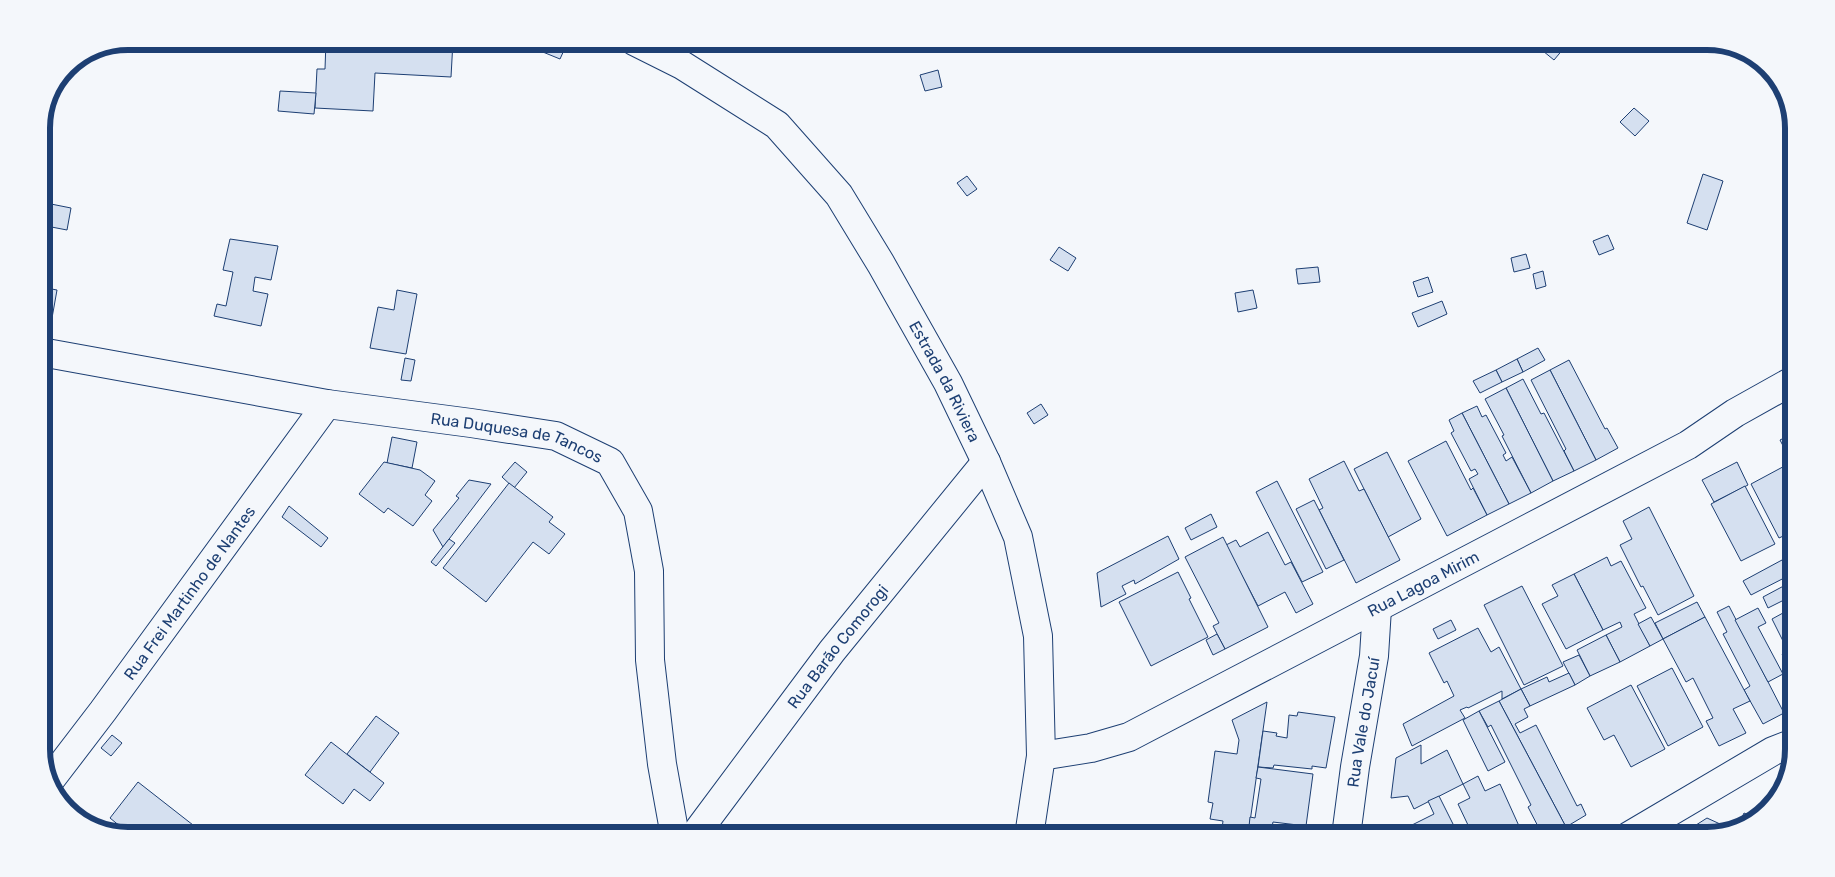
<svg xmlns="http://www.w3.org/2000/svg" width="1835" height="877" viewBox="0 0 1835 877" font-family="Rubik,sans-serif">
<style>
.building{fill:#d5e0f0;stroke:#1d3f73}
.lines{fill:none;stroke-linecap:round;stroke-linejoin:round}
.street-casing{stroke:#1d3f73;stroke-width:30}
.secondary-casing{stroke:#1d3f73;stroke-width:30}
.street{stroke:#f4f7fb;stroke-width:28}
.secondary{stroke:#f4f7fb;stroke-width:28}
.labels{text-anchor:middle;dominant-baseline:central;stroke-width:4;stroke-linejoin:round;paint-order:stroke}
.street-label{font-size:16px;fill:#1d3f73;stroke:#f4f7fb}
.rim{fill:none;stroke:#1d3f73;stroke-width:6}
</style>
<rect width="100%" height="100%" fill="#f4f7fb"/>
<g class="building">
<path d="M 326,41 L 453,41 L 451,77 L 375,73 L 373,111 L 315,108 L 317,69 L 325,69 Z"/>
<path d="M 535,41 L 550,41 L 565,48 L 560,59 L 533,48 Z"/>
<path d="M 1551,41 L 1556,41 L 1564,48 L 1554,60 L 1543,51 Z"/>
<path d="M 938,70 L 942,87 L 925,91 L 920,75 Z"/>
<path d="M 280,91 L 316,93 L 314,114 L 278,111 Z"/>
<path d="M 1634,108 L 1649,121 L 1635,136 L 1620,122 Z"/>
<path d="M 1703,174 L 1723,181 L 1707,230 L 1687,223 Z"/>
<path d="M 967,176 L 977,189 L 967,196 L 957,183 Z"/>
<path d="M 41,202 L 71,208 L 67,230 L 41,225 Z"/>
<path d="M 41,225 L 48,226 L 41,266 Z"/>
<path d="M 1608,235 L 1614,249 L 1599,255 L 1593,241 Z"/>
<path d="M 230,239 L 278,246 L 271,280 L 255,277 L 253,291 L 268,294 L 261,326 L 214,316 L 217,304 L 226,306 L 233,272 L 223,270 Z"/>
<path d="M 1059,247 L 1076,258 L 1068,271 L 1050,260 Z"/>
<path d="M 1526,254 L 1530,268 L 1514,272 L 1511,258 Z"/>
<path d="M 1318,267 L 1320,282 L 1298,284 L 1296,269 Z"/>
<path d="M 1543,271 L 1546,286 L 1536,289 L 1533,274 Z"/>
<path d="M 1428,277 L 1433,292 L 1418,297 L 1413,282 Z"/>
<path d="M 41,287 L 57,290 L 52,318 L 41,317 Z"/>
<path d="M 397,290 L 417,294 L 406,354 L 370,348 L 378,307 L 394,310 Z"/>
<path d="M 1253,290 L 1257,308 L 1238,312 L 1235,293 Z"/>
<path d="M 1442,301 L 1447,314 L 1418,327 L 1412,313 Z"/>
<path d="M 1538,348 L 1545,360 L 1523,372 L 1517,359 Z"/>
<path d="M 405,358 L 415,360 L 411,381 L 401,380 Z"/>
<path d="M 1517,359 L 1523,372 L 1502,382 L 1496,370 Z"/>
<path d="M 1569,360 L 1605,429 L 1607,428 L 1618,448 L 1596,460 L 1550,370 Z"/>
<path d="M 1496,370 L 1502,382 L 1480,393 L 1473,381 Z"/>
<path d="M 1550,370 L 1596,460 L 1574,471 L 1564,451 L 1566,449 L 1531,380 Z"/>
<path d="M 1523,379 L 1541,414 L 1544,413 L 1574,471 L 1553,481 L 1506,388 Z"/>
<path d="M 1506,388 L 1553,481 L 1531,493 L 1502,436 L 1504,435 L 1485,399 Z"/>
<path d="M 1041,404 L 1048,415 L 1034,424 L 1027,413 Z"/>
<path d="M 1477,406 L 1482,417 L 1486,415 L 1506,453 L 1503,455 L 1506,461 L 1512,457 L 1531,493 L 1509,504 L 1462,413 Z"/>
<path d="M 1462,413 L 1509,504 L 1487,515 L 1469,479 L 1478,474 L 1475,469 L 1471,471 L 1451,433 L 1454,431 L 1449,420 Z"/>
<path d="M 1794,433 L 1794,460 L 1791,461 L 1780,440 Z"/>
<path d="M 392,437 L 417,442 L 412,468 L 387,463 Z"/>
<path d="M 1446,441 L 1471,490 L 1473,488 L 1487,515 L 1447,536 L 1408,461 Z"/>
<path d="M 1387,452 L 1421,519 L 1388,537 L 1354,469 Z"/>
<path d="M 1344,461 L 1359,491 L 1364,489 L 1400,560 L 1356,583 L 1319,510 L 1323,508 L 1309,479 Z"/>
<path d="M 384,462 L 420,470 L 435,481 L 425,495 L 432,501 L 413,526 L 388,508 L 384,513 L 359,494 Z"/>
<path d="M 515,462 L 527,472 L 514,488 L 502,477 Z"/>
<path d="M 1737,462 L 1748,485 L 1714,502 L 1702,480 Z"/>
<path d="M 1792,462 L 1794,466 L 1794,531 L 1779,538 L 1751,484 Z"/>
<path d="M 469,480 L 491,484 L 443,547 L 433,530 L 459,498 L 456,496 Z"/>
<path d="M 1277,481 L 1323,572 L 1302,582 L 1256,492 Z"/>
<path d="M 509,483 L 553,517 L 549,522 L 565,534 L 549,554 L 533,542 L 486,602 L 443,568 Z"/>
<path d="M 1745,486 L 1775,544 L 1741,561 L 1711,504 Z"/>
<path d="M 1314,500 L 1344,560 L 1326,569 L 1296,509 Z"/>
<path d="M 289,506 L 328,538 L 321,547 L 282,517 Z"/>
<path d="M 1649,507 L 1694,596 L 1658,615 L 1643,586 L 1641,587 L 1620,545 L 1632,539 L 1623,521 Z"/>
<path d="M 1211,514 L 1217,527 L 1191,540 L 1185,528 Z"/>
<path d="M 1268,532 L 1285,565 L 1291,562 L 1313,604 L 1296,613 L 1285,592 L 1258,606 L 1226,545 L 1236,540 L 1240,547 Z"/>
<path d="M 1168,536 L 1179,559 L 1135,584 L 1134,580 L 1122,586 L 1126,594 L 1101,607 L 1097,573 Z"/>
<path d="M 1223,537 L 1268,627 L 1225,649 L 1213,626 L 1219,623 L 1185,557 Z"/>
<path d="M 449,539 L 455,543 L 436,566 L 431,562 Z"/>
<path d="M 1607,557 L 1611,566 L 1621,561 L 1646,608 L 1634,614 L 1650,646 L 1620,662 L 1606,635 L 1622,627 L 1620,622 L 1603,630 L 1574,574 Z"/>
<path d="M 1782,560 L 1790,575 L 1751,595 L 1743,581 Z"/>
<path d="M 1178,572 L 1191,598 L 1189,599 L 1208,637 L 1151,666 L 1119,602 Z"/>
<path d="M 1574,574 L 1603,630 L 1566,649 L 1542,604 L 1558,596 L 1552,585 Z"/>
<path d="M 1793,581 L 1794,595 L 1768,608 L 1763,597 Z"/>
<path d="M 1522,586 L 1563,666 L 1524,685 L 1484,605 Z"/>
<path d="M 1697,602 L 1705,617 L 1663,639 L 1655,623 Z"/>
<path d="M 1729,606 L 1784,713 L 1763,724 L 1744,690 L 1750,686 L 1723,634 L 1727,632 L 1717,612 Z"/>
<path d="M 1794,607 L 1794,675 L 1782,654 L 1788,651 L 1772,619 Z"/>
<path d="M 1758,608 L 1766,623 L 1758,627 L 1783,674 L 1768,682 L 1735,620 Z"/>
<path d="M 1651,617 L 1663,639 L 1650,646 L 1638,624 Z"/>
<path d="M 1705,617 L 1750,701 L 1733,709 L 1746,733 L 1719,746 L 1706,721 L 1713,718 L 1693,678 L 1686,682 L 1663,639 Z"/>
<path d="M 1451,620 L 1456,630 L 1438,639 L 1433,629 Z"/>
<path d="M 1478,628 L 1491,652 L 1499,647 L 1521,689 L 1502,699 L 1502,691 L 1468,708 L 1467,707 L 1460,710 L 1465,718 L 1412,746 L 1403,724 L 1454,696 L 1447,681 L 1444,683 L 1429,653 Z"/>
<path d="M 1217,634 L 1225,649 L 1213,655 L 1206,640 Z"/>
<path d="M 1606,635 L 1620,662 L 1590,676 L 1577,650 Z"/>
<path d="M 1579,655 L 1590,676 L 1575,685 L 1563,662 Z"/>
<path d="M 1672,668 L 1703,727 L 1668,746 L 1637,686 Z"/>
<path d="M 1569,673 L 1575,685 L 1530,706 L 1521,689 L 1547,677 L 1549,682 Z"/>
<path d="M 1631,685 L 1665,749 L 1631,767 L 1614,735 L 1604,740 L 1587,708 Z"/>
<path d="M 1521,689 L 1530,706 L 1524,709 L 1528,717 L 1515,724 L 1520,733 L 1536,725 L 1577,806 L 1581,804 L 1586,815 L 1566,827 L 1499,701 Z"/>
<path d="M 1499,701 L 1566,827 L 1549,836 L 1543,836 L 1528,807 L 1531,805 L 1491,725 L 1488,727 L 1479,711 Z"/>
<path d="M 1267,702 L 1248,836 L 1221,836 L 1223,821 L 1210,819 L 1213,803 L 1208,802 L 1215,751 L 1237,754 L 1239,740 L 1232,720 Z"/>
<path d="M 1479,711 L 1505,762 L 1488,771 L 1463,720 Z"/>
<path d="M 1298,712 L 1335,717 L 1326,768 L 1312,766 L 1312,769 L 1274,765 L 1273,768 L 1258,767 L 1263,731 L 1277,733 L 1276,736 L 1287,738 L 1289,715 L 1297,716 Z"/>
<path d="M 376,716 L 399,733 L 370,772 L 347,754 Z"/>
<path d="M 112,735 L 122,743 L 111,756 L 101,748 Z"/>
<path d="M 331,742 L 384,783 L 370,801 L 354,789 L 343,804 L 305,775 Z"/>
<path d="M 1421,745 L 1421,764 L 1447,750 L 1463,784 L 1414,809 L 1408,796 L 1391,798 L 1396,758 Z"/>
<path d="M 1258,767 L 1313,774 L 1306,826 L 1273,822 L 1270,836 L 1248,836 L 1250,817 L 1255,818 L 1261,779 L 1256,778 Z"/>
<path d="M 1478,776 L 1485,791 L 1500,784 L 1519,826 L 1500,836 L 1459,836 L 1456,831 L 1468,825 L 1458,804 L 1470,798 L 1463,784 Z"/>
<path d="M 138,782 L 193,825 L 185,836 L 132,836 L 110,818 Z"/>
<path d="M 1439,796 L 1459,836 L 1400,836 L 1398,832 L 1434,814 L 1428,801 Z"/>
<path d="M 1744,813 L 1757,819 L 1755,821 L 1738,826 Z"/>
<path d="M 1707,818 L 1731,829 L 1708,836 L 1686,836 L 1682,834 Z"/>
</g>
<g class="lines">
<defs>
<g id="street">
<path id="s1" d="M 41,352 L 327,404 L 471,423 L 556,436 L 610,462 L 638,511 L 649,571 L 650,660 L 662,764 L 675,836"/>
<path id="s2" d="M 1041,756 L 1091,748 L 1129,737 L 1688,445 L 1735,413 L 1794,380"/>
<path id="s3" d="M 51,779 L 103,711 L 327,404"/>
<path id="s4" d="M 694,836 L 832,651 L 986,462"/>
<path id="s5" d="M 1346,836 L 1355,767 L 1374,656 L 1377,608"/>
<path d="M 1629,836 L 1773,751 L 1794,743"/>
</g>
<g id="secondary">
<path id="s6" d="M 634,41 L 682,65 L 777,125 L 839,195 L 881,264 L 948,383 L 986,462 L 1018,537 L 1038,636 L 1041,756 L 1029,836"/>
</g>
</defs>
<use href="#street" class="street-casing"/>
<use href="#secondary" class="secondary-casing"/>
<use href="#street" class="street"/>
<use href="#secondary" class="secondary"/>
</g>
<g class="labels">
<g class="street-label">
<text stroke="none"><textPath href="#s6" startOffset="474">Estrada da Riviera</textPath></text>
<text stroke="none"><textPath href="#s1" startOffset="484">Rua Duquesa de Tancos</textPath></text>
<text stroke="none"><textPath href="#s2" startOffset="422">Rua Lagoa Mirim</textPath></text>
<text stroke="none"><textPath href="#s3" startOffset="232">Rua Frei Martinho de Nantes</textPath></text>
<text stroke="none"><textPath href="#s4" startOffset="238">Rua Barão Comorogi</textPath></text>
<text stroke="none"><textPath href="#s5" startOffset="115">Rua Vale do Jacuí</textPath></text>
</g>
</g>
<path d="M0 0H1835V877H0ZM128 50H1707A78 78 0 0 1 1785 128V749A78 78 0 0 1 1707 827H128A78 78 0 0 1 50 749V128A78 78 0 0 1 128 50Z" fill="#f4f7fb" fill-rule="evenodd"/>
<path class="rim" d="M128 50H1707A78 78 0 0 1 1785 128V749A78 78 0 0 1 1707 827H128A78 78 0 0 1 50 749V128A78 78 0 0 1 128 50Z"/>
</svg>
